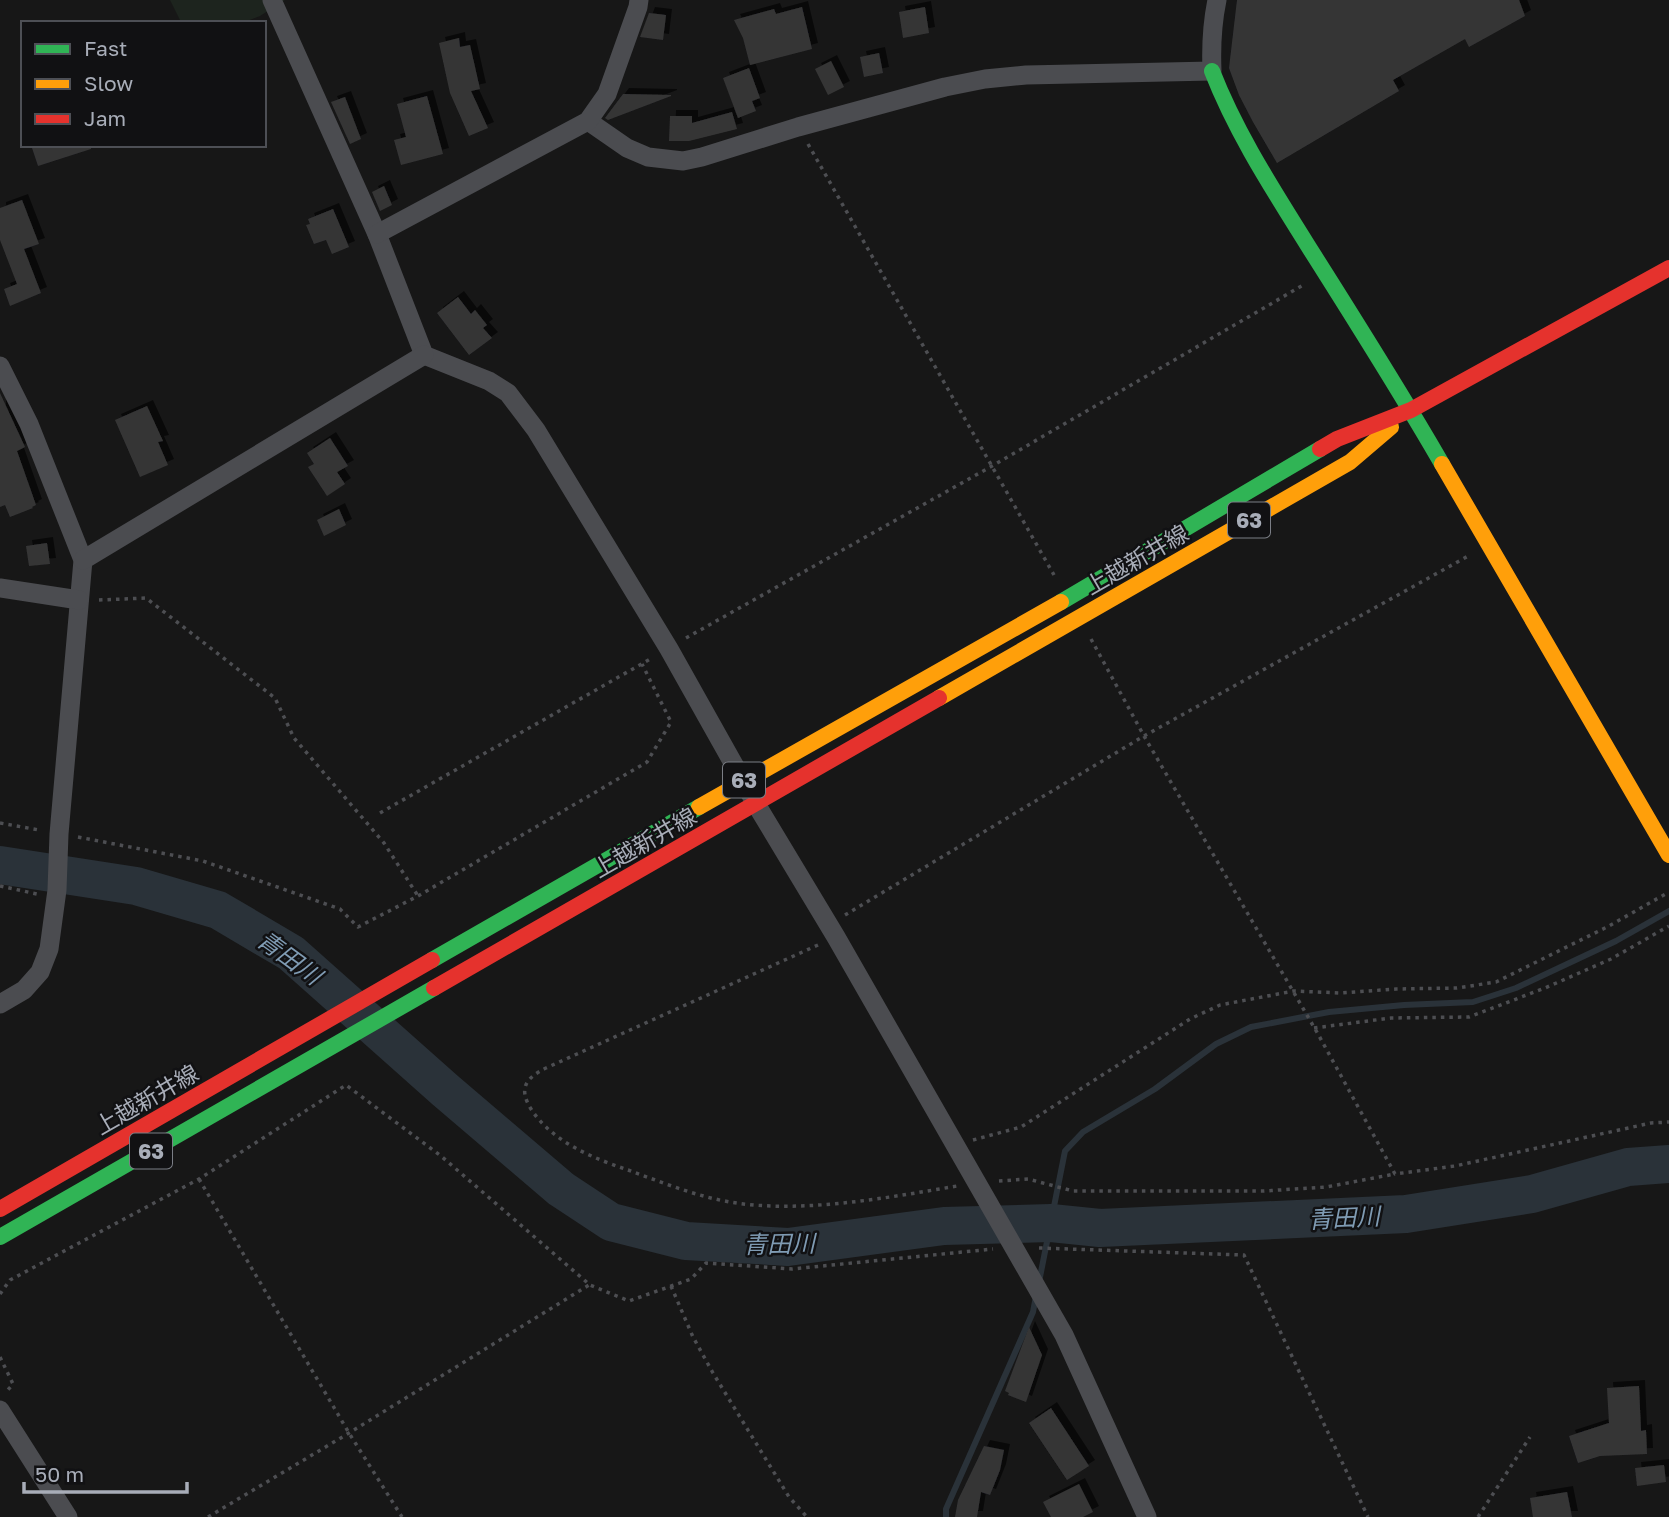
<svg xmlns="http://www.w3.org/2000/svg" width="1669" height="1517" viewBox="0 0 1669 1517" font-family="'Golos Text','Noto Sans JP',sans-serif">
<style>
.green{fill:#1d241e}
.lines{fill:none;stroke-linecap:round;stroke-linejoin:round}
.stream{stroke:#2a3239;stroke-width:6}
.river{stroke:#2a3239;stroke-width:38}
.building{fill:#353536;filter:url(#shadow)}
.path{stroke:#4d4e52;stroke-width:3.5;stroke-dasharray:3.5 5;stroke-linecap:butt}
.street{stroke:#4b4c50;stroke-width:19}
.fast{stroke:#30b455;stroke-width:16}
.slow{stroke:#ff9f0a;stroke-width:16}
.jam{stroke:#e5322d;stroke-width:16}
.labels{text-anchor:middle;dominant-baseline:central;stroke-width:5;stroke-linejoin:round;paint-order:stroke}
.shield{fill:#111113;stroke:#7b7e86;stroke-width:2}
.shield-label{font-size:21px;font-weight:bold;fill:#a8adb8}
.street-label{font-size:23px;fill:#a8adb8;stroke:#111113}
.water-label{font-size:24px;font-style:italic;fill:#7f9bb3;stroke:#111113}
</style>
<defs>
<filter id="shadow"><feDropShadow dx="6" dy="-6" stdDeviation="0" flood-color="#0009"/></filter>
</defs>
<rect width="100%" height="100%" fill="#171717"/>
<path class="green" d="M 170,0 L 285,0 L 260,16 L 242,23 L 181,22 Z"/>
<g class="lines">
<g class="stream">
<path d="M 1039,1282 L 1065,1151 L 1083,1132 L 1155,1089 L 1216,1044 L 1251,1027 L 1329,1012 L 1404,1005 L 1473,1002 L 1516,988 L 1616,941 L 1669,911"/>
<path d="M 946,1517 L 946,1509 L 1033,1312 L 1036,1296"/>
</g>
<path class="river" d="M 0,865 L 136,886 L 218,910 L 291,953 L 445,1090 L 561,1189 L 611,1222 L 686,1241 L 788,1247 L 944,1226 L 1051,1223 L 1100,1228 L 1406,1214 L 1532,1194 L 1628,1167 L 1669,1164"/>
</g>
<g class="building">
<path d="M 1237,0 L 1519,0 L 1525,16 L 1469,47 L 1465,39 L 1393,80 L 1399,91 L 1277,163 L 1253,122 L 1239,95 L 1229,68 Z"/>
<path d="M 802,7 L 812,49 L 750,65 L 743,38 L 734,20 L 774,9 L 776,14 Z"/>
<path d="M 925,7 L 929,33 L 903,38 L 899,12 Z"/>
<path d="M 649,13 L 666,15 L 663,40 L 640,37 Z"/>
<path d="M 459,38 L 460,47 L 470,45 L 480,89 L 471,91 L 488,128 L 469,136 L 450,93 L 439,43 Z"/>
<path d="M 879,53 L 883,73 L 864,77 L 860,57 Z"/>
<path d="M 831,61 L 844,87 L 828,95 L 815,69 Z"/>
<path d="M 749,68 L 760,98 L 752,101 L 756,111 L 738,118 L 723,78 Z"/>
<path d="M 623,94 L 671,95 L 671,96 L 608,120 L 605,118 Z"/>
<path d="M 427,96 L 443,154 L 401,165 L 394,140 L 406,137 L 397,104 Z"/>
<path d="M 345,97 L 361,139 L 350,144 L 331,102 Z"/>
<path d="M 732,112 L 737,129 L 689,141 L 669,141 L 670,116 L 692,116 L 692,123 Z"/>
<path d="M 31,145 L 91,145 L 91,149 L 38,166 Z"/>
<path d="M 384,186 L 392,205 L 380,211 L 372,192 Z"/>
<path d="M 22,200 L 39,244 L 24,249 L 41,293 L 10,306 L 4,289 L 17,284 L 0,240 L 0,208 Z"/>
<path d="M 333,209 L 349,247 L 332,254 L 326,240 L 314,244 L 306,225 L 310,224 L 308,219 Z"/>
<path d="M 458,297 L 471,314 L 475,310 L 487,325 L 483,328 L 492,338 L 469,355 L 437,313 Z"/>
<path d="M 0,393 L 25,447 L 17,451 L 36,505 L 32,507 L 33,508 L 10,517 L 5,505 L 0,507 Z"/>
<path d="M 147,406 L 163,441 L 158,442 L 168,465 L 140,477 L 115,420 Z"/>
<path d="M 330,438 L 348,466 L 337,472 L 345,484 L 327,496 L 308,467 L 314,464 L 307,453 Z"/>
<path d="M 339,509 L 346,525 L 324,536 L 317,520 Z"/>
<path d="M 47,543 L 50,564 L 29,566 L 26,546 Z"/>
<path d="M 1029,1327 L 1042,1355 L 1026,1402 L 1008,1395 L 1009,1393 L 1005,1391 Z"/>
<path d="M 1639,1386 L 1641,1431 L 1646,1430 L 1647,1454 L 1600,1456 L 1578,1463 L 1569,1436 L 1609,1423 L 1607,1388 Z"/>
<path d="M 1051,1408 L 1089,1466 L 1067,1480 L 1029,1423 Z"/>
<path d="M 984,1446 L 1004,1450 L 1000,1470 L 990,1495 L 981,1492 L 977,1517 L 955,1517 L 958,1500 Z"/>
<path d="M 1664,1465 L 1666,1482 L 1637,1486 L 1635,1468 Z"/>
<path d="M 1079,1484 L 1093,1512 L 1083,1517 L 1051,1517 L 1043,1502 Z"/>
<path d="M 1567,1492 L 1572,1517 L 1533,1517 L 1530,1498 Z"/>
</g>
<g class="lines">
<g class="path">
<path d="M 808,144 L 1054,575"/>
<path d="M 99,600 L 146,598 L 275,698 L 294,738 L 384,843 L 418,896"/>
<path d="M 686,638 L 992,466 L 1305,284"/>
<path d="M 1091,639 L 1144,736 L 1318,1034 L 1395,1174 L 1455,1166 L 1651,1123 L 1669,1122"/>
<path d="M 380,813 L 652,658"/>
<path d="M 0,823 L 39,830"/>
<path d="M 78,837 L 203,861 L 340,909 L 358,927 L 418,896 L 647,762 L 671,722 L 642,664"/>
<path d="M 0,886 L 37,894"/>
<path d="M 845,915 L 1144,736 L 1470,555"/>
<path d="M 818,945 L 546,1068 C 526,1078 518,1088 531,1109 C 552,1142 593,1158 628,1170 C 661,1182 695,1196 730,1202 C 800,1214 886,1198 957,1186"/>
<path d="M 1314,1028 L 1391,1018 L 1469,1017 L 1545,988 L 1611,959 L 1669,926"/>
<path d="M 973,1140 L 1021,1127 L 1190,1019 L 1220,1005 L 1294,991 L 1341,993 L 1396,989 L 1457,988 L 1496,982 L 1609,926 L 1669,892"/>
<path d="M 199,1179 L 349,1433 L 402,1517"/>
<path d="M 999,1181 L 1028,1179 L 1073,1191 L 1264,1191 L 1326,1187 L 1395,1174"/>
<path d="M 1039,1248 L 1244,1255 L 1368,1517"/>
<path d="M 671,1286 L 693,1337 L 713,1373 L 789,1497 L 807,1517"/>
<path d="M 0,1294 L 10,1280 L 199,1179 L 346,1085 L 441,1156 L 590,1285 L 629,1301 L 691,1279 L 706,1263 L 792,1269 L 993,1249"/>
<path d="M 0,1357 L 13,1384 L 7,1391"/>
<path d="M 208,1517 L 349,1433 L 589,1285"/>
<path d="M 1478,1517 L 1530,1437"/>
</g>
<g class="street">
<path d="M 272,0 L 377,234 L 424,355 L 489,381 L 508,393 L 536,430 L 669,649 L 756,804 L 836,937 L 1064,1335 L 1147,1517"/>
<path d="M 588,121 L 627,148 L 648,157 L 683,161 L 702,157 L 798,127 L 945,87 L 985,79 L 1026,75 L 1212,71 C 1211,47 1212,24 1217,0"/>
<path d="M 377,234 L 588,121 L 607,94 L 638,7 L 639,0"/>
<path d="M 0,366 L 29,424 L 83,560 L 59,834 L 57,890 L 49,949 L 40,972 L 24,990 L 0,1004"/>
<path d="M 83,560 L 424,355"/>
<path d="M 0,588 L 79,600"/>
<path d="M 0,1410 L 68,1517"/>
</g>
<g class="fast">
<path d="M 1212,71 C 1237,135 1274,191 1310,249 C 1355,320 1400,391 1442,464"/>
<path d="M 1061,602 L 1320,449"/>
<path d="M 432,960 L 699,807"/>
<path d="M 0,1237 L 434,988"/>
</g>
<g class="slow">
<path d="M 1442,464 L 1669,855"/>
<path d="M 939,698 L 1350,462 L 1391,427"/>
<path d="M 699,807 L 1061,602"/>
</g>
<g class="jam">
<path d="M 1320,449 L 1337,439 L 1411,410 L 1669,268"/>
<path d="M 434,988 L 939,698"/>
<path d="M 0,1209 L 432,960"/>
</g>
</g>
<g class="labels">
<g class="shield">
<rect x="1228" y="502.5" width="42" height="35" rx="5"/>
<rect x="723" y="762.5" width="42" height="35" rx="5"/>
<rect x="130" y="1133.5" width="42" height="35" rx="5"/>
</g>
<g class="shield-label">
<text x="1249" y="520">63</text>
<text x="744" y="780">63</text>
<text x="151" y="1151">63</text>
</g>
<g class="street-label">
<text transform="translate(1136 559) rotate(-30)">上越新井線</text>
<text transform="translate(644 842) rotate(-30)">上越新井線</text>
<text transform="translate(146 1099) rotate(-30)">上越新井線</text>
</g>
<g class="water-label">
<text transform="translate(290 957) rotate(36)">青田川</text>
<text transform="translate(1344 1217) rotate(-3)">青田川</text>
<text transform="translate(779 1243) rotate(-1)">青田川</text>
</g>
</g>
<rect x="21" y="21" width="245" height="126" fill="#111113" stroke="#4d4f55" stroke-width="2"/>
<rect x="35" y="44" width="35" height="10" fill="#30b455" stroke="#4d4f55" stroke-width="2"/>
<text x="84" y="56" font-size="21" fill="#a8adb8">Fast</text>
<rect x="35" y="79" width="35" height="10" fill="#ff9f0a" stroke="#4d4f55" stroke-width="2"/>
<text x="84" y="91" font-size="21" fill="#a8adb8">Slow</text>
<rect x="35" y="114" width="35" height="10" fill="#e5322d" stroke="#4d4f55" stroke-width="2"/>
<text x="84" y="126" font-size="21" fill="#a8adb8">Jam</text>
<path d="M24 1482v10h163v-10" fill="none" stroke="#a8adb8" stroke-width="3.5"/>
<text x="35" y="1482" font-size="21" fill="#a8adb8" stroke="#111113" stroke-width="5" paint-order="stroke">50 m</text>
</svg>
